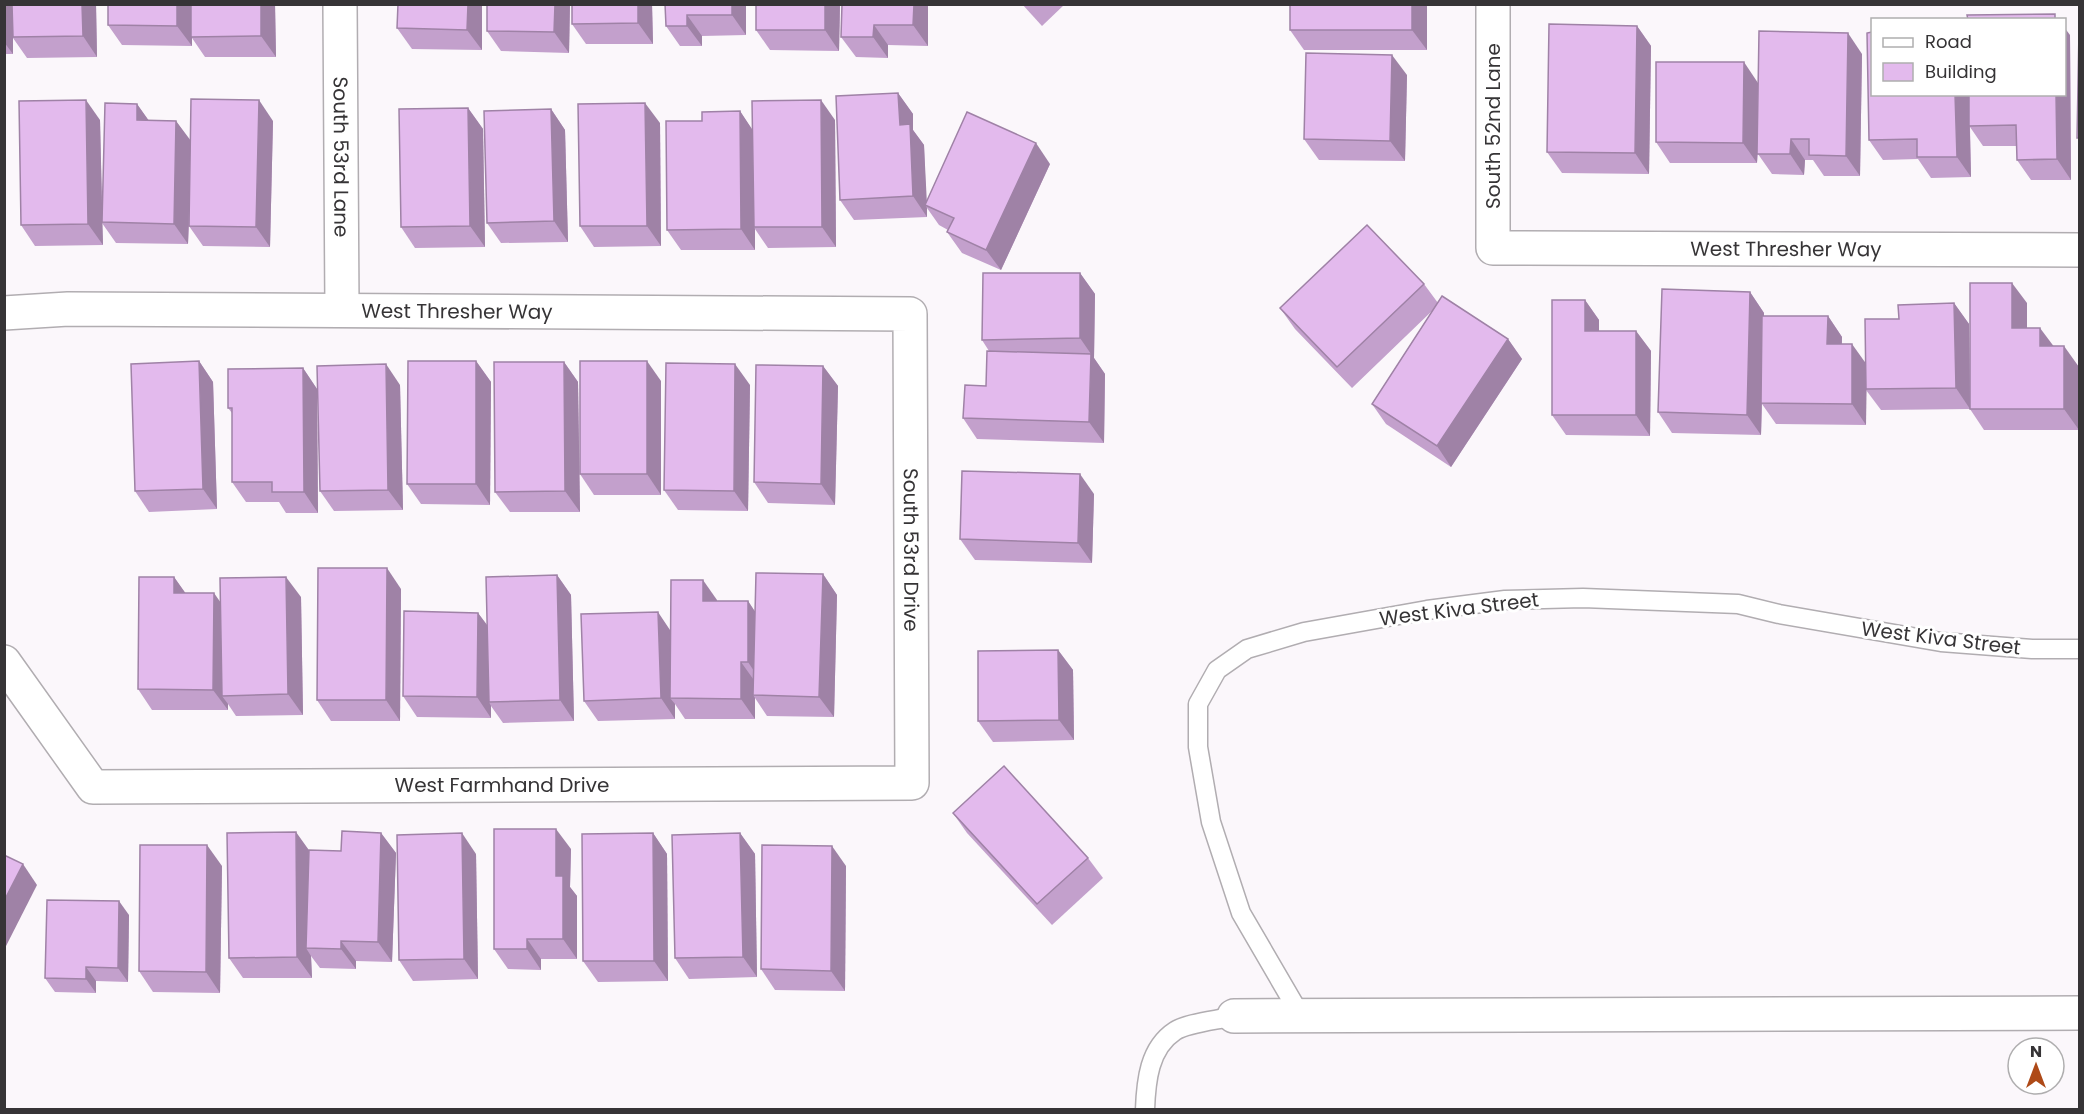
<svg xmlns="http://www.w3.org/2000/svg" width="2084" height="1114" viewBox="0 0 2084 1114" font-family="Poppins,sans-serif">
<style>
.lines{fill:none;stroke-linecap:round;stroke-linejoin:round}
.lane-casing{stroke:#b1adb1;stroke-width:21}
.street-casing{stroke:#b1adb1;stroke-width:36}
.lane{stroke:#fff;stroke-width:18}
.street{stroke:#fff;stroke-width:33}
.wall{fill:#c3a0cc}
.shaded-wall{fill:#9f82a6}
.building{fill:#e3baed;stroke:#9f82a6;stroke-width:1.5}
.labels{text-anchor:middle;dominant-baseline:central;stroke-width:6;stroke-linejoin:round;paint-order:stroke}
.street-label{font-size:20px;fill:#363436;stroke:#fff}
</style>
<rect width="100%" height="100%" fill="#fbf7fb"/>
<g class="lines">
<defs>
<g id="lane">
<path d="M 1301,1016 L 1241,913 L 1211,822 L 1198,747 L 1198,704 L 1217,670 L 1247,649 L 1304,632 L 1427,610 L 1505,600 L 1583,598 L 1738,604 L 1779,614 L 1941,642 L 2032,649 L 2080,649"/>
<path d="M 1145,1110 C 1146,1081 1149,1048 1175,1031 C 1187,1023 1219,1020 1234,1016"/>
</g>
<g id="street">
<path id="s1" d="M 340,4 L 342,309"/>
<path id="s2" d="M 1493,4 L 1493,248 L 2080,250"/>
<path id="s3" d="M 4,313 L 68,309 L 910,314 L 912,783 L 93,787 L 4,662"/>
<path d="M 1234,1016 L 2080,1013"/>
</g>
</defs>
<use href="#lane" class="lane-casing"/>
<use href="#street" class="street-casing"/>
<use href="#lane" class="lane"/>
<use href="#street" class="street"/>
</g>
<g class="wall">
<path d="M 4,4 L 96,4 L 97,57 L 27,58 L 13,38 L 13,54 L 4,54 Z"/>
<path d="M 108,4 L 275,4 L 276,57 L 205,57 L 192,38 L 192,46 L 122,45 L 108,25 Z"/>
<path d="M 482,4 L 482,50 L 412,49 L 397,28 Z"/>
<path d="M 487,4 L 570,4 L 569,53 L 501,51 L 487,31 Z"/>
<path d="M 572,4 L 652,4 L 653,44 L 586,44 L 572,24 Z"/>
<path d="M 665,4 L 746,4 L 746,35 L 702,36 L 702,46 L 680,46 L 666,26 Z"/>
<path d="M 756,4 L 840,4 L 839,51 L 770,50 L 756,30 Z"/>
<path d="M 928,4 L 928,46 L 888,45 L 888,58 L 856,57 L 841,37 Z"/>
<path d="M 1022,4 L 1065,4 L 1042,26 Z"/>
<path d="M 1427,4 L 1427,50 L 1304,50 L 1290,30 Z"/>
<path d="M 1637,26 L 1651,46 L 1649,174 L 1562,173 L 1547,152 Z"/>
<path d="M 2070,35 L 2071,180 L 2031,180 L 2017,160 L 2017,146 L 1983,146 L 1970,127 L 1971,177 L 1931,178 L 1918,159 L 1883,160 L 1869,140 L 1872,94 Z"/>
<path d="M 1862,54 L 1860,176 L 1824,176 L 1813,160 L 1805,160 L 1804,175 L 1772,174 L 1758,154 L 1757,163 L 1670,163 L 1656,142 L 1758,83 L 1758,144 Z"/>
<path d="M 1407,75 L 1405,161 L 1319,160 L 1304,139 Z"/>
<path d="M 898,93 L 913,114 L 913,130 L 924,145 L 926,200 L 1050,164 L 1001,270 L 962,253 L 947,232 L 948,230 L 939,225 L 927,208 L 927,217 L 854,220 L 840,200 Z"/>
<path d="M 137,104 L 148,120 L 176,121 L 190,141 L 273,121 L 270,247 L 203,246 L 189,226 L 188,244 L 116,243 L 102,223 L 103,245 L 35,246 L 21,225 L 100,120 L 102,209 Z"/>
<path d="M 468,108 L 483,129 L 485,247 L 415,248 L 401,227 Z"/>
<path d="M 551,109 L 565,130 L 568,242 L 501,243 L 487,223 Z"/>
<path d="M 740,111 L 752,130 L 835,120 L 836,247 L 768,248 L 755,229 L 755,250 L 681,250 L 667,230 L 702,121 Z"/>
<path d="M 660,123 L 661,246 L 594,247 L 580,226 Z"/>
<path d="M 1080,273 L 1095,294 L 1094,358 L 1105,374 L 1104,443 L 977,439 L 963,418 L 986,386 L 989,351 L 982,340 Z"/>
<path d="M 1424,284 L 1438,303 L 1508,339 L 1522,359 L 1451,467 L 1386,424 L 1372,404 L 1433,310 L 1352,388 L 1295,329 L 1280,308 Z"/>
<path d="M 1750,292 L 1764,313 L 1764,316 L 1828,316 L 1842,337 L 1842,344 L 1866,363 L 1899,319 L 1954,303 L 1969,324 L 1970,406 L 2027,303 L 2027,328 L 2053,346 L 2079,367 L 2079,308 L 2079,430 L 1984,430 L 1970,409 L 1881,410 L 1866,390 L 1866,425 L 1776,424 L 1762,404 L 1761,435 L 1672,433 L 1658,412 Z"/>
<path d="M 1585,300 L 1599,320 L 1599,331 L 1636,331 L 1651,351 L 1650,436 L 1566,435 L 1552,415 Z"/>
<path d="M 199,361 L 213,382 L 217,509 L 149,512 L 135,491 Z"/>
<path d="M 476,361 L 491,382 L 490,505 L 421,504 L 407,484 Z"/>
<path d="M 564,362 L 578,382 L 580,512 L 510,512 L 495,492 Z"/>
<path d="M 823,366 L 838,386 L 835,505 L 768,503 L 754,482 Z"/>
<path d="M 303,368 L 317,389 L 318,513 L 286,513 L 279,502 L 246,502 L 232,482 L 232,413 L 228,408 Z"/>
<path d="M 661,381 L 661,495 L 594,495 L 580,474 Z"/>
<path d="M 400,385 L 403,510 L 334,511 L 320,491 Z"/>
<path d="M 750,385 L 748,511 L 678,510 L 664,490 Z"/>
<path d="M 1094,494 L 1092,563 L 975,560 L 960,539 Z"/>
<path d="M 823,574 L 837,595 L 834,717 L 767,716 L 755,698 L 755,719 L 685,719 L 675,704 L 675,719 L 598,721 L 584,701 L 671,630 L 717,600 L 717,601 L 748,601 L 755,612 Z"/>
<path d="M 557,575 L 571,595 L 574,721 L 503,723 L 491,706 L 491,718 L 417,717 L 403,696 L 478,613 L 487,625 Z"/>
<path d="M 174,577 L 185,593 L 220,602 L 301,597 L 303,715 L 236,716 L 228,704 L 228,710 L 152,710 L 138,689 Z"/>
<path d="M 401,589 L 400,721 L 331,721 L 317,700 Z"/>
<path d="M 1058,650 L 1073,670 L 1074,740 L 993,742 L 978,721 Z"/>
<path d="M 953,813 L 1088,858 L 1103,878 L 1052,925 L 967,833 Z"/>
<path d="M 381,833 L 396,853 L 392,962 L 356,961 L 356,969 L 320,968 L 311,956 L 312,978 L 243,978 L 229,958 L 309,851 L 341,851 Z"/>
<path d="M 653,833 L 667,854 L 668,981 L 598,982 L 583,961 Z"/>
<path d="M 740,833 L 755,854 L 757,977 L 689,979 L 675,958 Z"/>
<path d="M 571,849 L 570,887 L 577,896 L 577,959 L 541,959 L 541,970 L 508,969 L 494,949 Z"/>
<path d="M 476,854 L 478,979 L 413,981 L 399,960 Z"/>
<path d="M 222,866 L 220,993 L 153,992 L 139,971 Z"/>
<path d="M 846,866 L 845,991 L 775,990 L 761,969 Z"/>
<path d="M 129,915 L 128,982 L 96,981 L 96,993 L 55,992 L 45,978 Z"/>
</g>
<g class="shaded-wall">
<path d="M 4,4 L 13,4 L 13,54 L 4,42 Z"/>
<path d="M 82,4 L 96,4 L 97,57 L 83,36 Z"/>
<path d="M 177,4 L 192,4 L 192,46 L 177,26 Z"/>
<path d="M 261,4 L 275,4 L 276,57 L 261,36 Z"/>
<path d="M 468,4 L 482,4 L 482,50 L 467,30 Z"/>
<path d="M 555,4 L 570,4 L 569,53 L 554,32 Z"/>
<path d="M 638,4 L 652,4 L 653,44 L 638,23 Z"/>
<path d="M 732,4 L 746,4 L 746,35 L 732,15 Z"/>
<path d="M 825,4 L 840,4 L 839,51 L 825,30 Z"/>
<path d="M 914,4 L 928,4 L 928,46 L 913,25 Z"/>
<path d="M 1412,4 L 1427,4 L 1427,50 L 1412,30 Z"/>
<path d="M 687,15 L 702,36 L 702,46 L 687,26 Z"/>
<path d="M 874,25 L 888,45 L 888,58 L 873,37 Z"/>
<path d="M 1637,26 L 1651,46 L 1649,174 L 1635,153 Z"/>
<path d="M 2064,27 L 2070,35 L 2071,180 L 2057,159 L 2056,94 L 2064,94 Z"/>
<path d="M 1848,33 L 1862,54 L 1860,176 L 1846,156 Z"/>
<path d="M 1392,55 L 1407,75 L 1405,161 L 1390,141 Z"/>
<path d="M 1744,62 L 1758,83 L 1757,163 L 1743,143 Z"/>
<path d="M 898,93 L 913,114 L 913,130 L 924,145 L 927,205 L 925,205 L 927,208 L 927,217 L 913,196 L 900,125 Z"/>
<path d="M 1955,94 L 1969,94 L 1971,177 L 1957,157 Z"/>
<path d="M 86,100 L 100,120 L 103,245 L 88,224 Z"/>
<path d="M 259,100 L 273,121 L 270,247 L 256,227 Z"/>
<path d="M 821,100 L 835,120 L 836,247 L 822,227 Z"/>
<path d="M 645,103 L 660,123 L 661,246 L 647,226 Z"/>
<path d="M 137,104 L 152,125 L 137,120 Z"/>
<path d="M 468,108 L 483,129 L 485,247 L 470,226 Z"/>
<path d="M 551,109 L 565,130 L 568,242 L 554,221 Z"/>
<path d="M 740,111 L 754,132 L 754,227 L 755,229 L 755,250 L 741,229 Z"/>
<path d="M 176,121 L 191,141 L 188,244 L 174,224 Z"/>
<path d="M 1791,139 L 1805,160 L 1804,175 L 1790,154 Z"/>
<path d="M 1036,143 L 1050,164 L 1001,270 L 986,250 Z"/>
<path d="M 1080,273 L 1095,294 L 1094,358 L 1105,374 L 1104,443 L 1089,422 L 1091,354 L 1080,338 Z"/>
<path d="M 2012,283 L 2027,303 L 2027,348 L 2012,328 Z"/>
<path d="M 1750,292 L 1764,313 L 1761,435 L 1747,415 Z"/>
<path d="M 1585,300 L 1599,320 L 1599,351 L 1585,331 Z"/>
<path d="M 1954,303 L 1969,324 L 1970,409 L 1956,388 Z"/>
<path d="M 1828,316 L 1842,337 L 1841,364 L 1827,344 Z"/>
<path d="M 2040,328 L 2055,348 L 2040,346 Z"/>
<path d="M 1636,331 L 1651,351 L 1650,436 L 1636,415 Z"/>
<path d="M 1508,339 L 1522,359 L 1451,467 L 1437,446 Z"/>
<path d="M 1852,344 L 1867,365 L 1866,425 L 1852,404 Z"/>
<path d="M 2064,346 L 2079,367 L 2079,430 L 2064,409 Z"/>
<path d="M 199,361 L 213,382 L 217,509 L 203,489 Z"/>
<path d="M 476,361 L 491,382 L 490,505 L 476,484 Z"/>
<path d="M 647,361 L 661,381 L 661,495 L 647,474 Z"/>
<path d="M 564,362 L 578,382 L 580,512 L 565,491 Z"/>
<path d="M 386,364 L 400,385 L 403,510 L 388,490 Z"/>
<path d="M 735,364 L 750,385 L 748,511 L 734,491 Z"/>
<path d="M 823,366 L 838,386 L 835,505 L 821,484 Z"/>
<path d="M 303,368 L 317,389 L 318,513 L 304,492 Z"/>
<path d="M 1080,474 L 1094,494 L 1092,563 L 1078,543 Z"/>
<path d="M 387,568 L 401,589 L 400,721 L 386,700 Z"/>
<path d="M 823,574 L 837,595 L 834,717 L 819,697 Z"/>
<path d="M 557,575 L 571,595 L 574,721 L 560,700 Z"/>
<path d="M 174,577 L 189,598 L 174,593 Z"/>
<path d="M 286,577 L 301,597 L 303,715 L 288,694 Z"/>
<path d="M 703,580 L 717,600 L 717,621 L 703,601 Z"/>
<path d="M 214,593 L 228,613 L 222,696 L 228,704 L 228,710 L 213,690 Z"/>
<path d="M 748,601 L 762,622 L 762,683 L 748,662 Z"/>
<path d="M 658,612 L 672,633 L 670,698 L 675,704 L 675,719 L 661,698 Z"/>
<path d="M 478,613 L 493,633 L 489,702 L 491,706 L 491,718 L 477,697 Z"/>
<path d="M 1058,650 L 1073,670 L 1074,740 L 1059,720 Z"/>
<path d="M 741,662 L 756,683 L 753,695 L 755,698 L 755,719 L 741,699 Z"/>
<path d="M 556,829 L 571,849 L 570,887 L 577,896 L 577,959 L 563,939 L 556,876 Z"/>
<path d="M 296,832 L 311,853 L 306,948 L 311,956 L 312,978 L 297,957 Z"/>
<path d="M 381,833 L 396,853 L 392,962 L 378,942 Z"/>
<path d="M 462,833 L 476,854 L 478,979 L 464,959 Z"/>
<path d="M 653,833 L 667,854 L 668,981 L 654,961 Z"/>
<path d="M 740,833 L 755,854 L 757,977 L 743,957 Z"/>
<path d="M 207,845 L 222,866 L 220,993 L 206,972 Z"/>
<path d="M 832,846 L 846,866 L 845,991 L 831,971 Z"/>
<path d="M 23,864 L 37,885 L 4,950 L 4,901 Z"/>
<path d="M 119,901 L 129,915 L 128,982 L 118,968 Z"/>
<path d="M 527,939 L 541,959 L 541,970 L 527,949 Z"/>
<path d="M 341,941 L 356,961 L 356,969 L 341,949 Z"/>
<path d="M 86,967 L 96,981 L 96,993 L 86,979 Z"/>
</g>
<g class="building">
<path d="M 12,4 L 82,4 L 83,36 L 13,37 Z"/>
<path d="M 108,4 L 177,4 L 177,26 L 108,25 Z"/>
<path d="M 191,4 L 261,4 L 261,36 L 191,37 Z"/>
<path d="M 398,4 L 468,4 L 467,30 L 397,28 Z"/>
<path d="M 487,4 L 555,4 L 554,32 L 487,31 Z"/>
<path d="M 572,4 L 638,4 L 638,23 L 572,24 Z"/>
<path d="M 665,4 L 732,4 L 732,15 L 687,15 L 687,26 L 666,26 Z"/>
<rect x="756" y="4" width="69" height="26"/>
<path d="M 842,4 L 914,4 L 913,25 L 874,25 L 873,37 L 841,37 Z"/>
<rect x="1290" y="4" width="122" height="26"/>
<path d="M 2055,14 L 2055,20 L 1968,20 L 1967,15 Z"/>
<path d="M 1549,24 L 1637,26 L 1635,153 L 1547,152 Z"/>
<path d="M 2079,30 L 2079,138 L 2077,138 Z"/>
<path d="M 1759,31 L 1848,33 L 1846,156 L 1809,155 L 1809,139 L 1791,139 L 1790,154 L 1757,154 Z"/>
<path d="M 1872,32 L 1872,94 L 1955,94 L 1957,157 L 1917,157 L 1917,139 L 1869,140 L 1867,33 Z"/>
<path d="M 1306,53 L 1392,55 L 1390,141 L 1304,139 Z"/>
<path d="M 1656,62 L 1744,62 L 1743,143 L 1656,142 Z"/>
<path d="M 898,93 L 900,125 L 910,124 L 913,196 L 840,200 L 836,96 Z"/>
<path d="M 1969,94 L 2056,94 L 2057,159 L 2017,160 L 2016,125 L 1969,126 Z"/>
<path d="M 191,99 L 259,100 L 256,227 L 189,226 Z"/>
<path d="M 86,100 L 88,224 L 21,225 L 19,101 Z"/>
<path d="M 821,100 L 822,227 L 754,227 L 752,101 Z"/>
<path d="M 105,103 L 137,104 L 137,120 L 176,121 L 174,224 L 102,222 Z"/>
<path d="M 645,103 L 647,226 L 580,226 L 578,104 Z"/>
<path d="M 468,108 L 470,226 L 401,227 L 399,109 Z"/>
<path d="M 551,109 L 554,221 L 487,223 L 484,111 Z"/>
<path d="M 740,111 L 741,229 L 667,230 L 666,121 L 702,121 L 702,112 Z"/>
<path d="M 967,112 L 1036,143 L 986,250 L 947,232 L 954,218 L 925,205 Z"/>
<path d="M 1367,225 L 1424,284 L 1337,367 L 1280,308 Z"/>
<path d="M 983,273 L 1080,273 L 1080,338 L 982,340 Z"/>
<path d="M 1970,283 L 2012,283 L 2012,328 L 2040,328 L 2040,346 L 2064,346 L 2064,409 L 1970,409 Z"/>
<path d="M 1662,289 L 1750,292 L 1747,415 L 1658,412 Z"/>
<path d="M 1442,296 L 1508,339 L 1437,446 L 1372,404 Z"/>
<path d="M 1552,300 L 1585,300 L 1585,331 L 1636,331 L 1636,415 L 1552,415 Z"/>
<path d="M 1954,303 L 1956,388 L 1866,389 L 1865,319 L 1899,319 L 1898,305 Z"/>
<path d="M 1762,316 L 1828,316 L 1827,344 L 1852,344 L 1852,404 L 1761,403 Z"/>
<path d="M 987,351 L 1091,354 L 1089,422 L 963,418 L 965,385 L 986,386 Z"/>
<path d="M 199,361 L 203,489 L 135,491 L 131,364 Z"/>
<path d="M 408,361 L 476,361 L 476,484 L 407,484 Z"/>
<rect x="580" y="361" width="67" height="113"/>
<path d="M 494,362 L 564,362 L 565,491 L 495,492 Z"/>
<path d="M 666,363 L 735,364 L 734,491 L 664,490 Z"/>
<path d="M 386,364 L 388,490 L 320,491 L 317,366 Z"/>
<path d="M 756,365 L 823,366 L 821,484 L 754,482 Z"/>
<path d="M 303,368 L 304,492 L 272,492 L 272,482 L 232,482 L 232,408 L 228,408 L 228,369 Z"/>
<path d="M 962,471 L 1080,474 L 1078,543 L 960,539 Z"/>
<path d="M 318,568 L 387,568 L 386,700 L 317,700 Z"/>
<path d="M 756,573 L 823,574 L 819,697 L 753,695 Z"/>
<path d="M 557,575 L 560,700 L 489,702 L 486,577 Z"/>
<path d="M 139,577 L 174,577 L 174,593 L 214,593 L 213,690 L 138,689 Z"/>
<path d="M 286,577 L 288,694 L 222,696 L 220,578 Z"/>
<path d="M 671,580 L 703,580 L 703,601 L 748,601 L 748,662 L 741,662 L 741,699 L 670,698 Z"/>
<path d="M 404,611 L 478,613 L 477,697 L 403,696 Z"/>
<path d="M 658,612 L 661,698 L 584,701 L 581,614 Z"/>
<path d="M 1058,650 L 1059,720 L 978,721 L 978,651 Z"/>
<path d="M 1004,766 L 1088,858 L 1037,904 L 953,813 Z"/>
<path d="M 494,829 L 556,829 L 556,876 L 563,876 L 563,939 L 527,939 L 527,949 L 494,949 Z"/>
<path d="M 342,831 L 381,833 L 378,942 L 341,941 L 341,949 L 306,948 L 309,850 L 341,851 Z"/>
<path d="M 296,832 L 297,957 L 229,958 L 227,833 Z"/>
<path d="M 462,833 L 464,959 L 399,960 L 397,835 Z"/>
<path d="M 653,833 L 654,961 L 583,961 L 582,834 Z"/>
<path d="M 740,833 L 743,957 L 675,958 L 672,835 Z"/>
<path d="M 140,845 L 207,845 L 206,972 L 139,971 Z"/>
<path d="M 762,845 L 832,846 L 831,971 L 761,969 Z"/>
<path d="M 4,855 L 23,864 L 4,901 Z"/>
<path d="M 47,900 L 119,901 L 118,968 L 86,967 L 86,979 L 45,978 Z"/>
</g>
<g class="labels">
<g class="street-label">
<text transform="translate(1493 126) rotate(-90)">South 52nd Lane</text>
<text stroke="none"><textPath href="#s1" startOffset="153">South 53rd Lane</textPath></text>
<text stroke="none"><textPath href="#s2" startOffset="537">West Thresher Way</textPath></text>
<text stroke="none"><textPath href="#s3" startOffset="453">West Thresher Way</textPath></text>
<text stroke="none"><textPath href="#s3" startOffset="1142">South 53rd Drive</textPath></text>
<text transform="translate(1459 609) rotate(-7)">West Kiva Street</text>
<text transform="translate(1941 638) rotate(7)">West Kiva Street</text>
<text x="502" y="785">West Farmhand Drive</text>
</g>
</g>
<rect width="2084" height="1114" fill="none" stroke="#363436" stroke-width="12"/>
<rect x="1871" y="18" width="195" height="78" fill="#ffffff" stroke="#afaeaf" stroke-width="1.5"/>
<rect x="1883" y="38" width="30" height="9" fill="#ffffff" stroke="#afaeaf" stroke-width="1.5"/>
<text x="1925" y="48" font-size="18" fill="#363436">Road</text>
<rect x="1883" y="63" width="30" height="18" fill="#e3baed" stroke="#afaeaf" stroke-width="1.5"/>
<text x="1925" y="78" font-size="18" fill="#363436">Building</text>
<g transform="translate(2036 1066)"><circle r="28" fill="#ffffff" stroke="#afaeaf" stroke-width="1.5"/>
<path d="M0-4.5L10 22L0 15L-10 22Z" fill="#ae4a18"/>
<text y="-9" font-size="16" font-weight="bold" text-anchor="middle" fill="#363436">N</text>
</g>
</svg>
